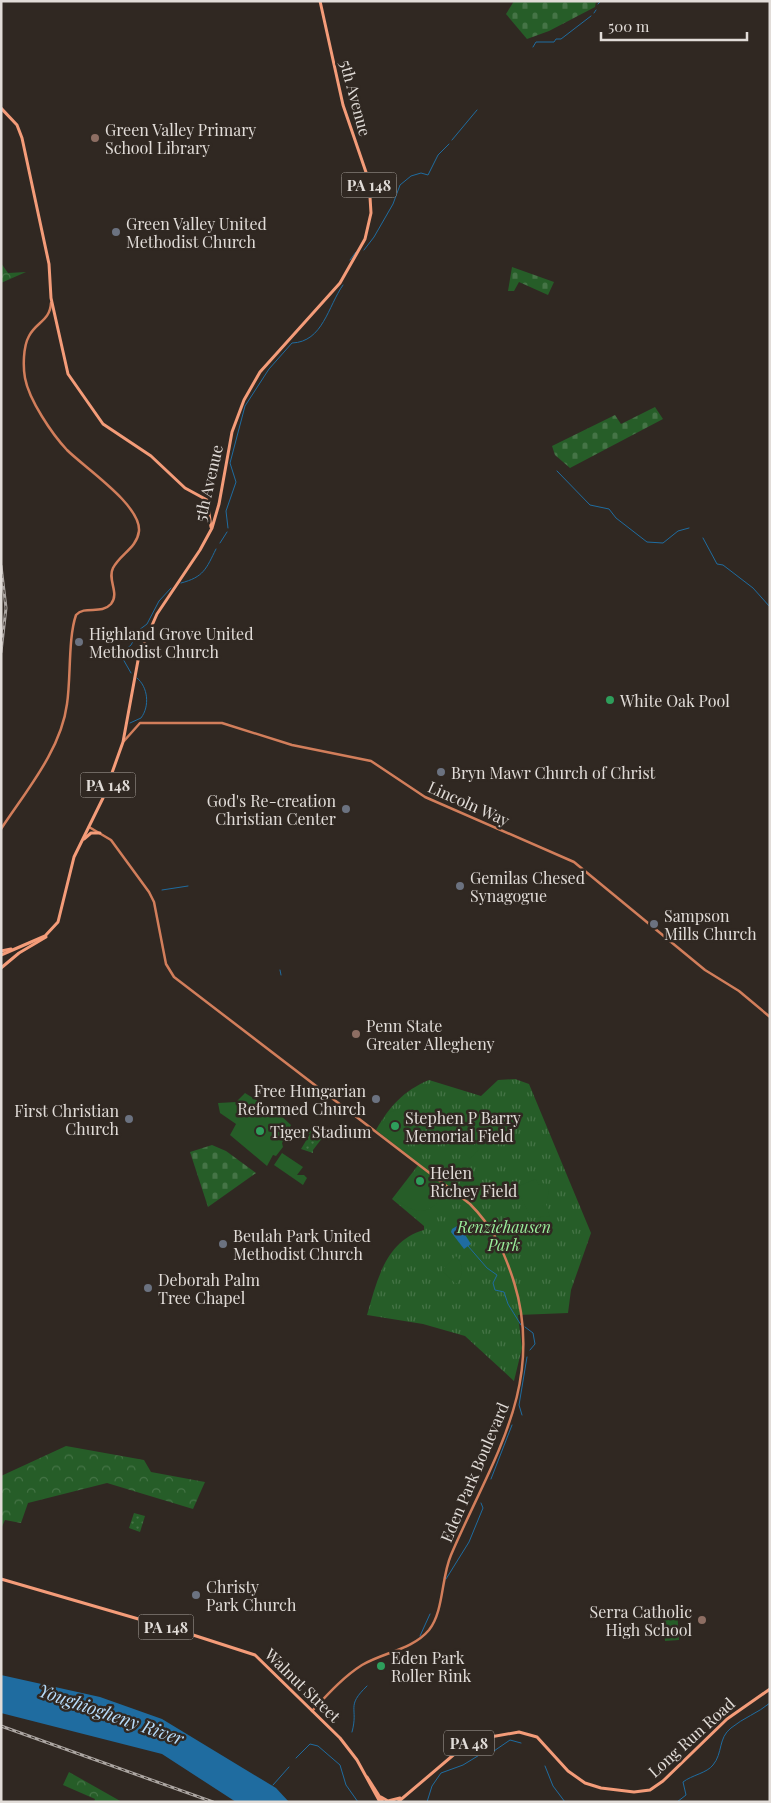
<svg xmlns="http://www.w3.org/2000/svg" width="771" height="1803" viewBox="0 0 771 1803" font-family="'Playfair Display',serif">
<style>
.grass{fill:url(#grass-dots)}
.forest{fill:url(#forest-crowns)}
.cemetery{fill:url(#cemetery-stones)}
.park{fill:url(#park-tufts)}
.garden{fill:#265d28}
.water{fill:#1f6ca0}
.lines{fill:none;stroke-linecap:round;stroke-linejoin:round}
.stream{stroke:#1f6ca0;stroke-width:1}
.secondary{stroke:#d27e5b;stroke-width:2.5}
.primary{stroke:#f49c79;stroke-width:3}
.rail-casing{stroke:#aba5a1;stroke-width:3}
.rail{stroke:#302822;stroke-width:1;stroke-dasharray:4;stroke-linecap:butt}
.education-dot{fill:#8d6e63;stroke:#302822;stroke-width:2}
.worship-dot{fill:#6b7280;stroke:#302822;stroke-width:2}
.leisure-dot{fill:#2e9e5b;stroke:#302822;stroke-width:2}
.labels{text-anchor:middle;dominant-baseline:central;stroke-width:5;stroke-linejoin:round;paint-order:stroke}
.shield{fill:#302822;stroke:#aca6a1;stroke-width:1}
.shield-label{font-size:15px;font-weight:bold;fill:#e1dcd8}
.street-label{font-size:16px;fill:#e1dcd8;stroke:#302822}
.poi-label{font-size:16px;fill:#e1dcd8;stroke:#302822;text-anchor:start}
.park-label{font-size:16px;font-style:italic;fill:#9aee9b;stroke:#302822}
.water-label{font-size:18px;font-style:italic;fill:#b7dbf9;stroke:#302822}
</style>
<defs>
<pattern id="grass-dots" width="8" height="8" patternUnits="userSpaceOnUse" patternTransform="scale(1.25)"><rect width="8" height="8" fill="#265d28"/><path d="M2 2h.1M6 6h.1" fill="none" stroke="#457446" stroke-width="1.8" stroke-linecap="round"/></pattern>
<pattern id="forest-crowns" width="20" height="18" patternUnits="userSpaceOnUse" patternTransform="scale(1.25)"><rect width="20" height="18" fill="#265d28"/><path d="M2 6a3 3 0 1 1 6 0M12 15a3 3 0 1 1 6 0" fill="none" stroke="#457446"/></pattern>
<pattern id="cemetery-stones" width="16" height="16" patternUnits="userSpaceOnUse" patternTransform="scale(1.25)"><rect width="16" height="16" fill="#265d28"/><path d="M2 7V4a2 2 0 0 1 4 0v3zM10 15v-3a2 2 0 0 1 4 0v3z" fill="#457446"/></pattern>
<pattern id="park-tufts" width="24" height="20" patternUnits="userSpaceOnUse" patternTransform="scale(1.25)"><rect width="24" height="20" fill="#265d28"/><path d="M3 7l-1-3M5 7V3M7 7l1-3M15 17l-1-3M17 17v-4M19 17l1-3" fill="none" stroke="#457446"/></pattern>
</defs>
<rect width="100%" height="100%" fill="#302822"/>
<g class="grass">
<path d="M 309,1130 L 323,1137 L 313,1150 L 313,1153 L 301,1149 L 310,1134 L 307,1133 Z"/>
<path d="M 134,1513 L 145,1516 L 140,1532 L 129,1528 Z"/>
</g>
<g class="forest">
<path d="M 1,263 L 8,273 L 26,272 L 1,283 Z"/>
<path d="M 66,1446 L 144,1460 L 151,1472 L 205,1482 L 193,1509 L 107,1483 L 28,1503 L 21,1523 L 5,1520 L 1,1529 L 1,1476 Z"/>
<path d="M 69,1772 L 122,1802 L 94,1802 L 95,1799 L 63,1785 Z"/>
</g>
<g class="cemetery">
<path d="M 514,1 L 596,1 L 595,7 L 549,31 L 527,39 L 506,14 Z"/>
<path d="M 512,267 L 554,282 L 548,295 L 519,282 L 514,291 L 508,291 Z"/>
<path d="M 655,407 L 663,419 L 570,468 L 555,455 L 552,446 L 615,415 L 621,424 Z"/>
<path d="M 212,1145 L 226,1151 L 256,1173 L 208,1207 L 190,1152 Z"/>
</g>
<path class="park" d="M 515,1079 L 529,1084 L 591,1233 L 571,1290 L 568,1313 L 518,1315 L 522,1348 L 514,1381 L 465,1336 L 423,1324 L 367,1315 C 377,1281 385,1241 424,1230 L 424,1226 L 392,1199 L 419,1164 L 376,1130 C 390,1106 403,1091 429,1080 L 481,1096 L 498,1080 Z"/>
<g class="garden">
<path d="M 245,1093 L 279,1114 L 291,1125 L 282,1143 L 283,1147 L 276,1156 L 273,1155 L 267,1166 L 230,1135 L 236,1124 L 220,1113 L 218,1103 L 236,1102 Z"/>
<path d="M 401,1108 L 413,1124 L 399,1140 L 396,1141 L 379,1128 L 388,1113 Z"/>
<path d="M 470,1141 L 479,1149 L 470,1159 L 461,1150 Z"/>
<path d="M 282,1153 L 303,1167 L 297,1175 L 304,1175 L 307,1178 L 303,1185 L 274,1165 Z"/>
<path d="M 417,1170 L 446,1192 C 430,1215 417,1217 395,1198 Z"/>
<path d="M 536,1179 L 539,1185 L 545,1183 L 549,1191 L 546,1204 L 550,1216 L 531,1218 L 516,1187 Z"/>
<path d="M 456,1256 C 464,1265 464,1275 456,1284 L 443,1272 L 443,1269 Z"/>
<path d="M 677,1608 L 679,1640 L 665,1641 L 662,1609 Z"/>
</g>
<g class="water">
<path d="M 457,1226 L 460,1227 L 471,1244 L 464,1249 L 451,1232 L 452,1229 Z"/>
<path d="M 1,1675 L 100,1697 L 162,1719 L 276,1788 L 289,1802 L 236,1802 L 162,1754 L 1,1713 Z"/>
</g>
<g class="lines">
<g class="stream">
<path d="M 598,4 L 600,2"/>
<path d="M 594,13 L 596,10"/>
<path d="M 533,47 L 536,42 L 554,42 L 556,39 L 561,39 L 591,16"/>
<path d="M 452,140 L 477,110"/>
<path d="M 364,250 L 374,237 L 393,204 L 400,185 L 411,176 L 421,173 L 428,175 L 438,155 L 449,144"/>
<path d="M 350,260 L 356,252"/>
<path d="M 557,471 L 590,505 L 609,509 L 616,518 L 647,542 L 663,543 L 678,531 L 689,528"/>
<path d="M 228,528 L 226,511 L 236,482 L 230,463 L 245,406 L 269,369 L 292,343 C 323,342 328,306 343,285"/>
<path d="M 703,538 L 717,564 L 723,565 L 753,588 L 770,607"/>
<path d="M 220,543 L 227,532"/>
<path d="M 181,583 C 204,577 206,569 216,549"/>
<path d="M 131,673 L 123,659 L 123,652 L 131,645 L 139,630 L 147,624 L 159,601 L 171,588"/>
<path d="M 130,723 L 141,718 C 150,706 148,687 137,678"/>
<path d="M 162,890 L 188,886"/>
<path d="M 280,970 L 281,975"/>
<path d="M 468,1246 L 487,1268 L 497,1275 L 493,1283 L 495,1290 L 504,1292 L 508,1304 L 521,1325"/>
<path d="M 525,1327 L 533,1333 L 535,1344 L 530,1350"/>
<path d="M 522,1415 L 519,1405 L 527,1357"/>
<path d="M 491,1479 L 512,1425"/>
<path d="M 446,1579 L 469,1542 L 483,1508 L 481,1503"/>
<path d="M 420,1636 L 430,1614"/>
<path d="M 352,1732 C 359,1707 345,1707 367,1686"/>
<path d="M 296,1758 L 310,1744 L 318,1746 L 340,1765 L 346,1785 L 358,1802"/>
<path d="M 545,1766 L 553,1786 L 565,1802"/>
<path d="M 273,1785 L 289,1767"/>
<path d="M 427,1802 L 432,1786 L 441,1773 L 463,1765 L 481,1754 L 491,1753 L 510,1740 L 521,1743"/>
<path d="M 677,1802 L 686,1795 L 683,1782 C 692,1775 707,1773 713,1765 C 723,1753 718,1738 731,1728 C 743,1718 758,1713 770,1703"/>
</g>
<g class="secondary">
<path d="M 124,741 L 140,723 L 222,723 L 292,745 L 371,761 L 425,797 L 574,862 L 705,970 L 739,991 L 770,1017"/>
<path d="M 89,827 L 111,840 L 149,892 L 154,902 L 166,964 L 174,977 L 470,1204 C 493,1227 504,1251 514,1282 C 546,1386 490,1463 451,1555 C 441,1578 444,1611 429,1630 C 412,1650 384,1652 362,1665 C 343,1677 327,1695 312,1711"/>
<path d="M 1,829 C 26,791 61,750 67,704 C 71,678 68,638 76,615 C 85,605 101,615 111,604 C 120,593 107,580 113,568 C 120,554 137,548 139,531 C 141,505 85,468 67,450 C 52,434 29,400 25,378 C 23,367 23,347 29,336 C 36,322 50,321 51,303"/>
</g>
<g class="primary">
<path d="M 1,108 L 17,125 L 22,138 L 49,264 L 51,298 L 68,374 L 103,424 L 151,456 L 185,488 L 207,500 L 211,527"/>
<path d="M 84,839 L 91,833 L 100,833"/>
<path d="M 1,951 L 11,949"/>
<path d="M 1,955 L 45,936 L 58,922 L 74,857 L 103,798 L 123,742 L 139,655 L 157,614 L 200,550 L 212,528 L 219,504 L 232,432 L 244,400 L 260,372 L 340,283 L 365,239 L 371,213 L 369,181 L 343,105 L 320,1"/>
<path d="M 1,968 L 19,953 L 46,937"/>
<path d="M 1,1579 L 190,1634 L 255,1655 L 340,1738 L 357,1760 L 380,1802"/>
<path d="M 367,1777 L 383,1802"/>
<path d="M 381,1797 L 388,1801 L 400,1798"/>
<path d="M 398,1802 L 464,1746 L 479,1739 L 519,1732 L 537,1737 L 568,1771 L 585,1783 L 601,1788 L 634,1792 L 650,1790 L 663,1781 L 727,1719 L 770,1689"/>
</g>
<defs>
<g id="rail">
<path d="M 1,566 L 6,608 L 1,652"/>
<path d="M 1,1726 L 213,1802"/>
</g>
</defs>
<use href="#rail" class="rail-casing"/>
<use href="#rail" class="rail"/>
</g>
<g class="education-dot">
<circle cx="95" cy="138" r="5"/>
<circle cx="356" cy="1034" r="5"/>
<circle cx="702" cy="1620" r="5"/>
</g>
<g class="worship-dot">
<circle cx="116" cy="232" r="5"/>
<circle cx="79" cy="642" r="5"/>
<circle cx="441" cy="772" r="5"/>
<circle cx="346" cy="809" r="5"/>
<circle cx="460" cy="886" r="5"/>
<circle cx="654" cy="924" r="5"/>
<circle cx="376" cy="1099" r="5"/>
<circle cx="129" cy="1119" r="5"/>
<circle cx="223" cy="1244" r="5"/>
<circle cx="148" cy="1288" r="5"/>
<circle cx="196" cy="1595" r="5"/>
</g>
<g class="leisure-dot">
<circle cx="610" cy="700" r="5"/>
<circle cx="395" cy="1126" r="5"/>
<circle cx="260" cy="1131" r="5"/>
<circle cx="420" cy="1181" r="5"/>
<circle cx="381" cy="1666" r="5"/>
</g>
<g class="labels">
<g class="shield">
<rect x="341.5" y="172.5" width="55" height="25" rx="4"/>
<rect x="80.5" y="772.5" width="55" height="25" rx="4"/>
<rect x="138.5" y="1614.5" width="55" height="25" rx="4"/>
<rect x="444" y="1730.5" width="50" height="25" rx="4"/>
</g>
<g class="shield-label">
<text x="369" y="185">PA 148</text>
<text x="108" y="785">PA 148</text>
<text x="166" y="1627">PA 148</text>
<text x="469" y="1743">PA 48</text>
</g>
<g class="street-label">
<text transform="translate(356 98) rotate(75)">5th Avenue</text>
<text transform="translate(208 483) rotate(-77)">5th Avenue</text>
<text transform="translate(469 803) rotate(24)">Lincoln Way</text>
<text transform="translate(474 1472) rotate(-67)">Eden Park Boulevard</text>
<text transform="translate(303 1685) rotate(44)">Walnut Street</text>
<text transform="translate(691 1737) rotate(-42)">Long Run Road</text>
</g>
<g class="poi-label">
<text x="105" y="129">Green Valley Primary<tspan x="105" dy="18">School Library</tspan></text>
<text x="126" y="223">Green Valley United<tspan x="126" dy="18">Methodist Church</tspan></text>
<text x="89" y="633">Highland Grove United<tspan x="89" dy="18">Methodist Church</tspan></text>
<text x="620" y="700">White Oak Pool</text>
<text x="451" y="772">Bryn Mawr Church of Christ</text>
<text x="336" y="800" text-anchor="end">God's Re-creation<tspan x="336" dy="18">Christian Center</tspan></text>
<text x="470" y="877">Gemilas Chesed<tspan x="470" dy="18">Synagogue</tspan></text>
<text x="664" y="915">Sampson<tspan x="664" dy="18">Mills Church</tspan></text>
<text x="366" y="1025">Penn State<tspan x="366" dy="18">Greater Allegheny</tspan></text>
<text x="366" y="1090" text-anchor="end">Free Hungarian<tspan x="366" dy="18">Reformed Church</tspan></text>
<text x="119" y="1110" text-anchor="end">First Christian<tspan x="119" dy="18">Church</tspan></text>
<text x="405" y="1117">Stephen P Barry<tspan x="405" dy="18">Memorial Field</tspan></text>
<text x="270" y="1131">Tiger Stadium</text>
<text x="430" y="1172">Helen<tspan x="430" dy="18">Richey Field</tspan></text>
<text x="233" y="1235">Beulah Park United<tspan x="233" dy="18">Methodist Church</tspan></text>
<text x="158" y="1279">Deborah Palm<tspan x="158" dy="18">Tree Chapel</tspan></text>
<text x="206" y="1586">Christy<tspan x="206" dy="18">Park Church</tspan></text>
<text x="692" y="1611" text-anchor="end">Serra Catholic<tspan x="692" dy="18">High School</tspan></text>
<text x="391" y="1657">Eden Park<tspan x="391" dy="18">Roller Rink</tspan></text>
</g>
<g class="park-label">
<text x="504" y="1226">Renziehausen<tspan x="504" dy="18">Park</tspan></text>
</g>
<g class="water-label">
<text transform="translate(111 1714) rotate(19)">Youghiogheny River</text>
</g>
</g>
<rect width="771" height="1803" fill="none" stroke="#e1dcd8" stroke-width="5"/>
<path d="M601 32v8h146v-8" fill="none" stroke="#e1dcd8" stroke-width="2.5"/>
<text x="608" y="32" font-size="15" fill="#e1dcd8" stroke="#302822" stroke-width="4" paint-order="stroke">500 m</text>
</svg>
